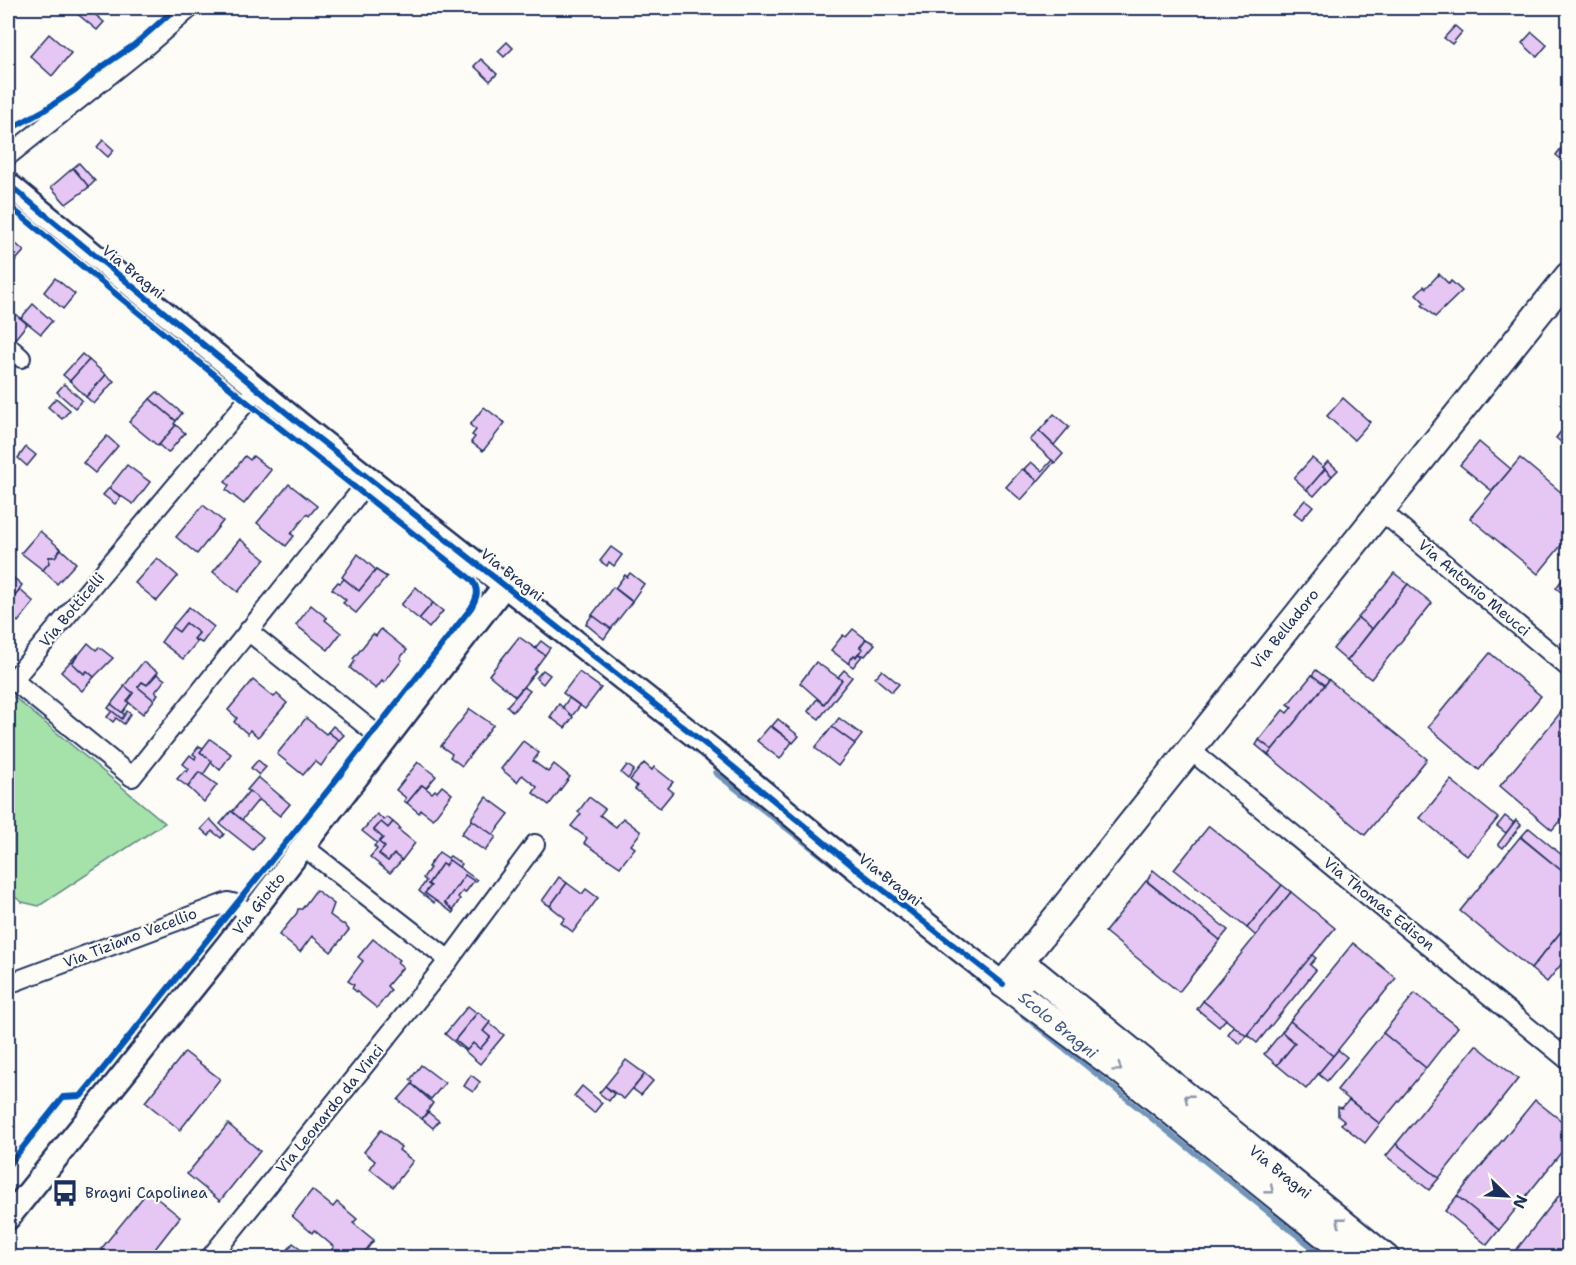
<svg xmlns="http://www.w3.org/2000/svg" width="1576" height="1265" viewBox="0 0 1576 1265" font-family="'Shantell Sans',sans-serif">
<style>
.green{fill:#a5e2a9;stroke:#608884;stroke-width:1.5}
.lines{fill:none;stroke-linecap:round;stroke-linejoin:round}
.stream{stroke:#7194b9;stroke-width:5}
.building{fill:#e6c6f3;stroke:#1b2f5e;stroke-width:1.5}
.minor-casing{stroke:#1b2f5e;stroke-width:22}
.tertiary-casing{stroke:#1b2f5e;stroke-width:27}
.secondary-casing{stroke:#1b2f5e;stroke-width:30}
.minor{stroke:#fdfcf7;stroke-width:18}
.tertiary{stroke:#fdfcf7;stroke-width:22}
.secondary{stroke:#fdfcf7;stroke-width:26}
.cycleway-casing{stroke:#fdfcf7;stroke-width:10}
.cycleway{stroke:#0057b8;stroke-width:6}
.oneway{stroke:#8c96aa}
.labels{text-anchor:middle;dominant-baseline:central;stroke-width:4.5;stroke-linejoin:round;paint-order:stroke}
.street-label{font-size:15px;fill:#1b2f5e;stroke:#fdfcf7}
.poi-label{font-size:15px;fill:#1b2f5e;stroke:#fdfcf7;text-anchor:start}
.water-label{font-size:16px;font-style:italic;fill:#3f5984;stroke:#fdfcf7}
</style>
<rect width="100%" height="100%" fill="#fdfcf7"/>
<filter id="ink" filterUnits="userSpaceOnUse"><feTurbulence type="fractalNoise" baseFrequency=".0167" numOctaves="2"/><feDisplacementMap in="SourceGraphic" scale="12" xChannelSelector="R" yChannelSelector="G"/><feConvolveMatrix kernelMatrix="1 2 1 2 8 2 1 2 1" color-interpolation-filters="sRGB"/></filter>
<g filter="url(#ink)">
<path class="green" d="M 8,692 L 165,823 L 39,906 L 22,902 L 8,892 Z"/>
<g class="lines">
<g class="stream">
<path d="M 715,773 L 836,867"/>
<path d="M 973,975 L 996,993"/>
<path d="M 1015,1009 L 1325,1258"/>
</g>
</g>
<g class="building">
<path d="M 79,8 L 87,8 L 104,22 L 97,30 L 75,12 Z"/>
<path d="M 1455,26 L 1462,32 L 1452,44 L 1444,38 Z"/>
<path d="M 1532,32 L 1547,45 L 1537,57 L 1522,43 Z"/>
<path d="M 49,34 L 71,53 L 52,76 L 30,56 Z"/>
<path d="M 507,42 L 513,48 L 504,57 L 498,51 Z"/>
<path d="M 481,59 L 497,74 L 490,81 L 474,66 Z"/>
<path d="M 1568,139 L 1568,165 L 1556,155 Z"/>
<path d="M 103,140 L 114,150 L 108,157 L 97,147 Z"/>
<path d="M 79,163 L 95,181 L 89,187 L 73,168 Z"/>
<path d="M 73,168 L 89,187 L 66,204 L 51,187 Z"/>
<path d="M 8,237 L 24,251 L 8,269 Z"/>
<path d="M 1439,274 L 1449,284 L 1451,281 L 1462,291 L 1435,317 L 1422,305 L 1425,303 L 1416,294 L 1424,286 L 1426,288 Z"/>
<path d="M 55,278 L 75,294 L 63,309 L 44,292 Z"/>
<path d="M 33,304 L 52,321 L 41,334 L 21,318 Z"/>
<path d="M 8,308 L 27,324 L 11,344 L 8,341 Z"/>
<path d="M 82,354 L 89,360 L 70,381 L 63,375 Z"/>
<path d="M 89,360 L 106,375 L 86,397 L 70,381 Z"/>
<path d="M 106,375 L 114,381 L 94,404 L 86,397 Z"/>
<path d="M 64,384 L 82,400 L 75,408 L 57,392 Z"/>
<path d="M 157,392 L 182,413 L 176,421 L 150,399 Z"/>
<path d="M 56,398 L 70,410 L 62,419 L 48,407 Z"/>
<path d="M 1343,398 L 1370,422 L 1354,440 L 1327,416 Z"/>
<path d="M 150,399 L 176,421 L 174,424 L 176,425 L 158,446 L 129,422 Z"/>
<path d="M 484,407 L 505,423 L 483,451 L 471,442 L 475,437 L 472,435 L 476,430 L 470,425 Z"/>
<path d="M 1054,414 L 1069,427 L 1054,445 L 1039,431 Z"/>
<path d="M 1568,422 L 1568,448 L 1556,438 Z"/>
<path d="M 176,425 L 185,433 L 168,453 L 159,445 Z"/>
<path d="M 1039,431 L 1063,454 L 1055,463 L 1030,440 Z"/>
<path d="M 107,436 L 118,446 L 95,473 L 83,463 Z"/>
<path d="M 1479,442 L 1511,469 L 1492,491 L 1460,465 Z"/>
<path d="M 26,447 L 36,455 L 27,466 L 18,458 Z"/>
<path d="M 245,456 L 250,460 L 253,456 L 271,470 L 244,504 L 226,490 L 229,485 L 225,482 Z"/>
<path d="M 1312,458 L 1325,469 L 1307,490 L 1294,478 Z"/>
<path d="M 1520,458 L 1568,498 L 1568,537 L 1538,574 L 1470,518 Z"/>
<path d="M 1052,460 L 1054,462 L 1038,481 L 1024,469 L 1031,462 L 1042,471 Z"/>
<path d="M 1328,461 L 1338,470 L 1332,476 L 1323,467 Z"/>
<path d="M 127,465 L 150,482 L 133,504 L 109,488 Z"/>
<path d="M 1022,469 L 1038,481 L 1021,500 L 1006,487 Z"/>
<path d="M 1325,469 L 1332,476 L 1314,496 L 1307,490 Z"/>
<path d="M 289,484 L 317,506 L 309,516 L 307,514 L 291,534 L 294,536 L 286,546 L 257,523 Z"/>
<path d="M 109,488 L 121,497 L 115,504 L 103,495 Z"/>
<path d="M 1305,500 L 1313,506 L 1302,519 L 1294,513 Z"/>
<path d="M 203,505 L 223,521 L 197,554 L 176,537 Z"/>
<path d="M 40,531 L 61,549 L 55,557 L 49,557 L 49,563 L 43,570 L 21,553 Z"/>
<path d="M 240,539 L 265,559 L 238,592 L 213,572 Z"/>
<path d="M 611,547 L 622,555 L 614,566 L 609,562 L 607,566 L 600,561 Z"/>
<path d="M 61,549 L 76,563 L 57,584 L 43,570 L 49,563 L 49,557 L 55,557 Z"/>
<path d="M 358,554 L 376,570 L 359,591 L 342,577 Z"/>
<path d="M 157,558 L 178,576 L 157,601 L 135,583 Z"/>
<path d="M 376,570 L 387,577 L 356,613 L 343,603 L 346,600 L 332,589 L 338,582 L 340,583 L 344,579 L 359,591 Z"/>
<path d="M 1568,572 L 1568,598 L 1556,588 Z"/>
<path d="M 8,573 L 22,585 L 15,596 L 8,596 L 8,605 Z"/>
<path d="M 630,573 L 644,584 L 632,601 L 615,588 L 625,575 L 627,577 Z"/>
<path d="M 1394,573 L 1408,584 L 1372,629 L 1358,618 Z"/>
<path d="M 1408,584 L 1432,603 L 1371,679 L 1347,661 Z"/>
<path d="M 416,587 L 433,603 L 419,619 L 401,605 Z"/>
<path d="M 613,587 L 632,602 L 611,629 L 592,615 Z"/>
<path d="M 20,590 L 34,602 L 18,622 L 8,613 L 8,596 L 15,596 Z"/>
<path d="M 433,603 L 443,611 L 429,628 L 419,619 Z"/>
<path d="M 311,605 L 327,618 L 325,620 L 341,633 L 328,650 L 296,625 Z"/>
<path d="M 189,607 L 214,627 L 202,643 L 194,639 L 199,633 L 186,623 L 179,632 L 172,627 Z"/>
<path d="M 592,615 L 611,629 L 604,639 L 586,624 Z"/>
<path d="M 1358,618 L 1372,629 L 1347,661 L 1333,649 Z"/>
<path d="M 186,623 L 199,633 L 194,639 L 197,642 L 183,659 L 161,642 L 172,627 L 179,632 Z"/>
<path d="M 381,629 L 407,650 L 400,658 L 402,660 L 384,683 L 382,681 L 376,689 L 350,668 L 355,661 L 353,659 L 373,634 L 376,636 Z"/>
<path d="M 853,629 L 866,639 L 860,647 L 863,649 L 848,663 L 831,650 L 843,635 L 846,637 Z"/>
<path d="M 519,637 L 545,655 L 534,670 L 536,671 L 514,698 L 515,696 L 489,675 Z"/>
<path d="M 866,639 L 875,644 L 865,656 L 863,655 L 862,656 L 858,654 L 863,649 L 860,647 Z"/>
<path d="M 541,641 L 550,648 L 545,655 L 535,648 Z"/>
<path d="M 88,643 L 96,650 L 99,647 L 113,658 L 94,677 L 87,671 L 84,674 L 72,663 Z"/>
<path d="M 1490,653 L 1541,696 L 1479,770 L 1428,727 Z"/>
<path d="M 77,654 L 78,655 L 72,663 L 84,674 L 87,671 L 94,677 L 82,691 L 61,672 Z"/>
<path d="M 858,654 L 862,656 L 853,667 L 848,663 L 854,655 L 856,657 Z"/>
<path d="M 143,662 L 158,672 L 147,685 L 142,682 L 138,687 L 154,700 L 143,714 L 127,701 L 133,693 L 124,686 Z"/>
<path d="M 816,662 L 842,680 L 824,704 L 800,683 Z"/>
<path d="M 543,670 L 550,675 L 543,684 L 536,678 Z"/>
<path d="M 844,670 L 852,677 L 819,719 L 808,711 L 817,699 L 824,704 L 842,680 L 838,677 Z"/>
<path d="M 882,670 L 899,684 L 892,692 L 875,678 Z"/>
<path d="M 1316,670 L 1329,680 L 1325,685 L 1312,675 Z"/>
<path d="M 579,672 L 601,688 L 585,709 L 563,693 Z"/>
<path d="M 157,674 L 165,680 L 155,692 L 158,694 L 154,700 L 138,687 L 142,682 L 147,685 Z"/>
<path d="M 1312,675 L 1325,685 L 1272,750 L 1259,740 L 1283,710 L 1287,713 L 1292,707 L 1288,704 Z"/>
<path d="M 253,680 L 274,697 L 277,694 L 287,703 L 258,737 L 250,730 L 248,734 L 234,722 L 237,718 L 228,710 Z"/>
<path d="M 1329,680 L 1427,759 L 1365,835 L 1268,755 Z"/>
<path d="M 125,686 L 133,693 L 127,701 L 129,703 L 122,713 L 111,704 Z"/>
<path d="M 524,687 L 530,691 L 513,712 L 507,706 Z"/>
<path d="M 569,698 L 580,706 L 572,716 L 560,707 L 563,707 Z"/>
<path d="M 111,704 L 125,715 L 122,719 L 108,708 Z"/>
<path d="M 559,704 L 573,717 L 565,728 L 550,717 Z"/>
<path d="M 470,709 L 493,725 L 462,766 L 450,757 L 452,754 L 441,746 Z"/>
<path d="M 112,711 L 122,719 L 127,711 L 131,714 L 124,724 L 116,718 L 113,722 L 107,717 Z"/>
<path d="M 1561,712 L 1568,719 L 1568,727 L 1561,736 L 1568,742 L 1568,811 L 1552,830 L 1500,786 Z"/>
<path d="M 306,718 L 326,734 L 328,732 L 339,740 L 321,766 L 315,761 L 303,775 L 277,754 Z"/>
<path d="M 839,718 L 862,735 L 855,744 L 832,727 Z"/>
<path d="M 778,719 L 799,736 L 793,743 L 772,726 Z"/>
<path d="M 333,726 L 344,735 L 339,740 L 328,732 Z"/>
<path d="M 770,726 L 792,742 L 780,759 L 757,741 Z"/>
<path d="M 832,727 L 855,744 L 838,766 L 815,748 Z"/>
<path d="M 210,739 L 231,754 L 220,770 L 200,752 Z"/>
<path d="M 1259,740 L 1272,750 L 1268,755 L 1256,745 Z"/>
<path d="M 523,741 L 539,753 L 533,761 L 548,772 L 554,764 L 570,777 L 549,805 L 533,793 L 537,787 L 522,775 L 517,782 L 501,769 Z"/>
<path d="M 199,746 L 203,748 L 200,752 L 212,761 L 211,763 L 203,775 L 199,772 L 188,787 L 177,779 L 185,770 L 187,772 L 189,769 L 183,764 L 190,755 L 195,759 L 196,756 L 193,754 Z"/>
<path d="M 258,760 L 266,767 L 259,775 L 251,768 Z"/>
<path d="M 418,762 L 436,776 L 426,788 L 422,785 L 407,803 L 404,801 L 406,798 L 396,790 Z"/>
<path d="M 644,763 L 652,770 L 654,767 L 673,782 L 668,788 L 673,792 L 660,808 L 635,789 L 637,786 L 630,780 Z"/>
<path d="M 627,765 L 634,770 L 628,779 L 621,773 Z"/>
<path d="M 199,772 L 217,785 L 204,802 L 188,787 Z"/>
<path d="M 258,777 L 290,804 L 280,816 L 247,790 Z"/>
<path d="M 1451,780 L 1498,818 L 1467,856 L 1420,818 Z"/>
<path d="M 422,785 L 432,793 L 435,790 L 437,792 L 442,786 L 452,794 L 433,819 L 421,810 L 419,813 L 407,803 Z"/>
<path d="M 249,791 L 259,799 L 242,820 L 232,812 Z"/>
<path d="M 486,797 L 509,814 L 493,835 L 472,820 L 472,817 Z"/>
<path d="M 589,797 L 605,809 L 600,815 L 616,827 L 623,818 L 641,832 L 631,845 L 635,848 L 620,867 L 584,843 L 587,838 L 571,826 L 581,814 L 578,812 Z"/>
<path d="M 231,811 L 263,837 L 253,850 L 220,824 Z"/>
<path d="M 377,814 L 384,820 L 387,817 L 393,822 L 388,828 L 381,822 L 374,830 L 383,838 L 379,842 L 385,847 L 379,854 L 388,861 L 394,854 L 402,860 L 390,873 L 370,857 L 377,849 L 374,846 L 377,843 L 362,831 Z"/>
<path d="M 1505,816 L 1514,823 L 1506,833 L 1497,826 Z"/>
<path d="M 210,819 L 224,834 L 221,838 L 212,831 L 209,836 L 201,829 Z"/>
<path d="M 472,820 L 496,837 L 485,851 L 461,834 Z"/>
<path d="M 1516,820 L 1521,825 L 1503,848 L 1498,844 Z"/>
<path d="M 381,822 L 388,828 L 393,822 L 400,828 L 399,830 L 415,843 L 402,860 L 394,854 L 388,861 L 379,854 L 385,847 L 379,842 L 383,838 L 374,830 Z"/>
<path d="M 1209,826 L 1282,885 L 1247,928 L 1174,870 Z"/>
<path d="M 1529,828 L 1568,860 L 1568,876 L 1521,837 Z"/>
<path d="M 1520,837 L 1568,876 L 1568,923 L 1531,969 L 1460,911 Z"/>
<path d="M 439,852 L 448,858 L 450,856 L 462,864 L 459,867 L 449,860 L 445,866 L 442,864 L 428,884 L 431,886 L 425,893 L 436,900 L 434,903 L 419,891 L 426,881 L 423,878 L 430,868 L 428,867 Z"/>
<path d="M 449,860 L 477,880 L 475,882 L 465,875 L 445,903 L 454,910 L 453,913 L 425,893 L 431,886 L 428,884 L 442,864 L 445,866 Z"/>
<path d="M 1153,870 L 1228,930 L 1220,940 L 1147,881 Z"/>
<path d="M 465,875 L 474,881 L 465,893 L 463,891 L 458,897 L 460,899 L 453,910 L 445,903 Z"/>
<path d="M 559,877 L 567,883 L 550,906 L 542,901 Z"/>
<path d="M 1146,881 L 1220,940 L 1179,992 L 1105,932 Z"/>
<path d="M 567,883 L 582,894 L 586,889 L 598,898 L 573,932 L 561,923 L 565,918 L 550,906 Z"/>
<path d="M 1282,885 L 1291,892 L 1256,936 L 1247,928 Z"/>
<path d="M 316,890 L 334,904 L 330,915 L 342,924 L 344,924 L 349,930 L 331,952 L 312,936 L 300,952 L 279,935 L 297,913 L 298,909 L 302,909 Z"/>
<path d="M 1291,892 L 1335,928 L 1246,1036 L 1203,1001 Z"/>
<path d="M 1568,923 L 1568,956 L 1547,982 L 1531,969 Z"/>
<path d="M 373,939 L 399,960 L 397,962 L 403,967 L 387,986 L 391,990 L 377,1008 L 352,988 L 354,985 L 348,981 L 363,961 L 358,957 Z"/>
<path d="M 1353,943 L 1396,978 L 1333,1056 L 1290,1021 Z"/>
<path d="M 1312,955 L 1316,958 L 1310,965 L 1316,970 L 1257,1043 L 1247,1035 Z"/>
<path d="M 1415,993 L 1458,1027 L 1426,1068 L 1383,1033 Z"/>
<path d="M 1203,1001 L 1226,1019 L 1219,1027 L 1197,1009 Z"/>
<path d="M 468,1006 L 477,1013 L 455,1040 L 467,1050 L 473,1043 L 480,1049 L 490,1037 L 483,1031 L 489,1023 L 504,1035 L 480,1064 L 445,1034 Z"/>
<path d="M 478,1012 L 490,1022 L 483,1031 L 490,1037 L 480,1049 L 473,1043 L 467,1050 L 455,1040 Z"/>
<path d="M 1290,1021 L 1333,1056 L 1306,1089 L 1277,1065 L 1295,1043 L 1282,1032 Z"/>
<path d="M 1234,1026 L 1246,1036 L 1240,1044 L 1228,1034 Z"/>
<path d="M 1282,1032 L 1295,1043 L 1277,1065 L 1264,1054 Z"/>
<path d="M 1383,1033 L 1426,1068 L 1380,1124 L 1337,1090 Z"/>
<path d="M 1476,1045 L 1518,1079 L 1439,1178 L 1396,1144 Z"/>
<path d="M 1338,1050 L 1347,1057 L 1327,1081 L 1318,1074 Z"/>
<path d="M 185,1052 L 220,1079 L 180,1130 L 145,1102 Z"/>
<path d="M 626,1060 L 645,1074 L 624,1099 L 605,1086 Z"/>
<path d="M 421,1065 L 445,1083 L 431,1099 L 412,1084 L 413,1082 L 410,1080 Z"/>
<path d="M 645,1074 L 653,1081 L 641,1095 L 633,1089 Z"/>
<path d="M 471,1075 L 480,1082 L 473,1092 L 464,1086 Z"/>
<path d="M 412,1084 L 433,1103 L 422,1119 L 398,1100 Z"/>
<path d="M 582,1086 L 602,1103 L 594,1113 L 574,1096 Z"/>
<path d="M 605,1086 L 614,1094 L 609,1101 L 599,1093 Z"/>
<path d="M 1349,1100 L 1380,1124 L 1365,1143 L 1341,1124 L 1344,1121 L 1338,1116 L 1338,1107 L 1342,1108 Z"/>
<path d="M 1535,1100 L 1568,1126 L 1568,1144 L 1499,1230 L 1457,1196 Z"/>
<path d="M 428,1112 L 439,1121 L 433,1128 L 422,1119 Z"/>
<path d="M 228,1124 L 260,1151 L 220,1201 L 187,1174 Z"/>
<path d="M 381,1130 L 401,1147 L 399,1150 L 413,1161 L 393,1187 L 370,1169 L 375,1161 L 364,1152 Z"/>
<path d="M 1396,1144 L 1439,1178 L 1429,1190 L 1386,1156 Z"/>
<path d="M 1568,1184 L 1568,1258 L 1510,1258 Z"/>
<path d="M 312,1190 L 333,1207 L 337,1202 L 357,1219 L 353,1223 L 374,1240 L 360,1258 L 343,1258 L 332,1249 L 334,1247 L 314,1230 L 312,1233 L 292,1216 Z"/>
<path d="M 148,1191 L 180,1217 L 148,1258 L 117,1258 L 113,1255 L 112,1257 L 101,1249 Z"/>
<path d="M 1457,1196 L 1499,1230 L 1487,1245 L 1445,1211 Z"/>
<path d="M 293,1243 L 307,1253 L 308,1251 L 316,1258 L 282,1258 Z"/>
</g>
<g class="lines">
<defs>
<g id="minor">
<path d="M 8,156 L 146,46 L 190,8"/>
<path d="M 8,346 L 21,358"/>
<path d="M 257,389 L 13,680 L 132,777 L 370,479"/>
<path d="M 1380,510 L 1568,667"/>
<path d="M 248,631 L 385,741"/>
<path d="M 1189,749 L 1568,1060"/>
<path d="M 304,845 L 308,850 L 449,960"/>
<path d="M 8,984 L 228,902 L 236,904 L 250,915"/>
<path d="M 210,1258 L 449,960 L 535,844"/>
</g>
<g id="tertiary">
<path d="M 8,184 L 300,424 L 714,751 L 854,867 L 1003,984"/>
<path d="M 8,1218 L 228,944 L 505,585"/>
</g>
<g id="secondary">
<path d="M 1003,984 L 1568,276"/>
<path d="M 1003,984 L 1035,973 L 1386,1258"/>
<path d="M 1003,984 L 1120,1070 L 1353,1258"/>
</g>
</defs>
<use href="#minor" class="minor-casing"/>
<use href="#tertiary" class="tertiary-casing"/>
<use href="#secondary" class="secondary-casing"/>
<use href="#minor" class="minor"/>
<use href="#tertiary" class="tertiary"/>
<use href="#secondary" class="secondary"/>
<defs>
<g id="cycleway">
<path d="M 8,130 L 43,111 L 75,90 L 99,69 L 134,45 L 176,8"/>
<path d="M 8,184 L 300,424 L 714,751 L 854,867 L 1003,984"/>
<path d="M 8,205 L 247,402 L 472,580 C 480,590 477,598 471,608 L 329,789 L 90,1085 L 81,1096 L 63,1097 L 8,1166"/>
</g>
</defs>
<use href="#cycleway" class="cycleway-casing"/>
<use href="#cycleway" class="cycleway"/>
</g>
<defs><path id="oneway-chevron" d="M-2-3.5L2.5 0L-2 3.5" fill="none" stroke-width="1.6" stroke-linecap="round" stroke-linejoin="round" transform="scale(1.5)"/></defs>
<g class="oneway">
<use href="#oneway-chevron" transform="translate(1118 1068) rotate(37)"/>
<use href="#oneway-chevron" transform="translate(1188 1098) rotate(-141)"/>
<use href="#oneway-chevron" transform="translate(1270 1190) rotate(39)"/>
<use href="#oneway-chevron" transform="translate(1340 1221) rotate(-141)"/>
</g>
</g>
<defs>
<symbol id="bus-bare" viewBox="-9 -9 18 18"><path d="M-5-6H5V4H4V6H2V4H-2V6H-4V4H-5ZM-3.5-4V0h7V-4ZM-3.5 1.2v1.5H-2V1.2ZM2 1.2v1.5H3.5V1.2Z" fill="#1b2f5e" stroke="#fdfcf7" stroke-width="2.5" paint-order="stroke"/></symbol>
</defs>
<g fill-rule="evenodd">
<use href="#bus-bare" x="46" y="1174" width="38" height="38"/>
</g>
<g class="labels">
<g class="street-label">
<text transform="translate(133 272) rotate(39)">Via Bragni</text>
<text transform="translate(512 575) rotate(38)">Via Bragni</text>
<text transform="translate(1474 588) rotate(40)">Via Antonio Meucci</text>
<text transform="translate(72 610) rotate(-50)">Via Botticelli</text>
<text transform="translate(1285 629) rotate(-51)">Via Belladoro</text>
<text transform="translate(890 880) rotate(38)">Via Bragni</text>
<text transform="translate(259 904) rotate(-52)">Via Giotto</text>
<text transform="translate(1379 904) rotate(39)">Via Thomas Edison</text>
<text transform="translate(130 938) rotate(-21)">Via Tiziano Vecellio</text>
<text transform="translate(330 1109) rotate(-51)">Via Leonardo da Vinci</text>
<text transform="translate(1280 1172) rotate(39)">Via Bragni</text>
</g>
<g class="poi-label">
<text x="85" y="1193">Bragni Capolinea</text>
</g>
<g class="water-label">
<text transform="translate(1058 1025) rotate(39)">Scolo Bragni</text>
</g>
</g>
<rect width="1576" height="1265" fill="none" stroke="#fdfcf7" stroke-width="30"/>
<rect x="15" y="15" width="1546" height="1235" fill="none" stroke="#1b2f5e" stroke-width="2" filter="url(#ink)"/>
<g transform="translate(1507 1196) rotate(114)" stroke="#fdfcf7" stroke-width="4.5" paint-order="stroke">
<path d="M0-4.5L10 22L0 15L-10 22Z" fill="#1b2f5e"/>
<text y="-9" font-size="16" font-weight="bold" text-anchor="middle" fill="#1b2f5e">N</text>
</g>
</svg>
